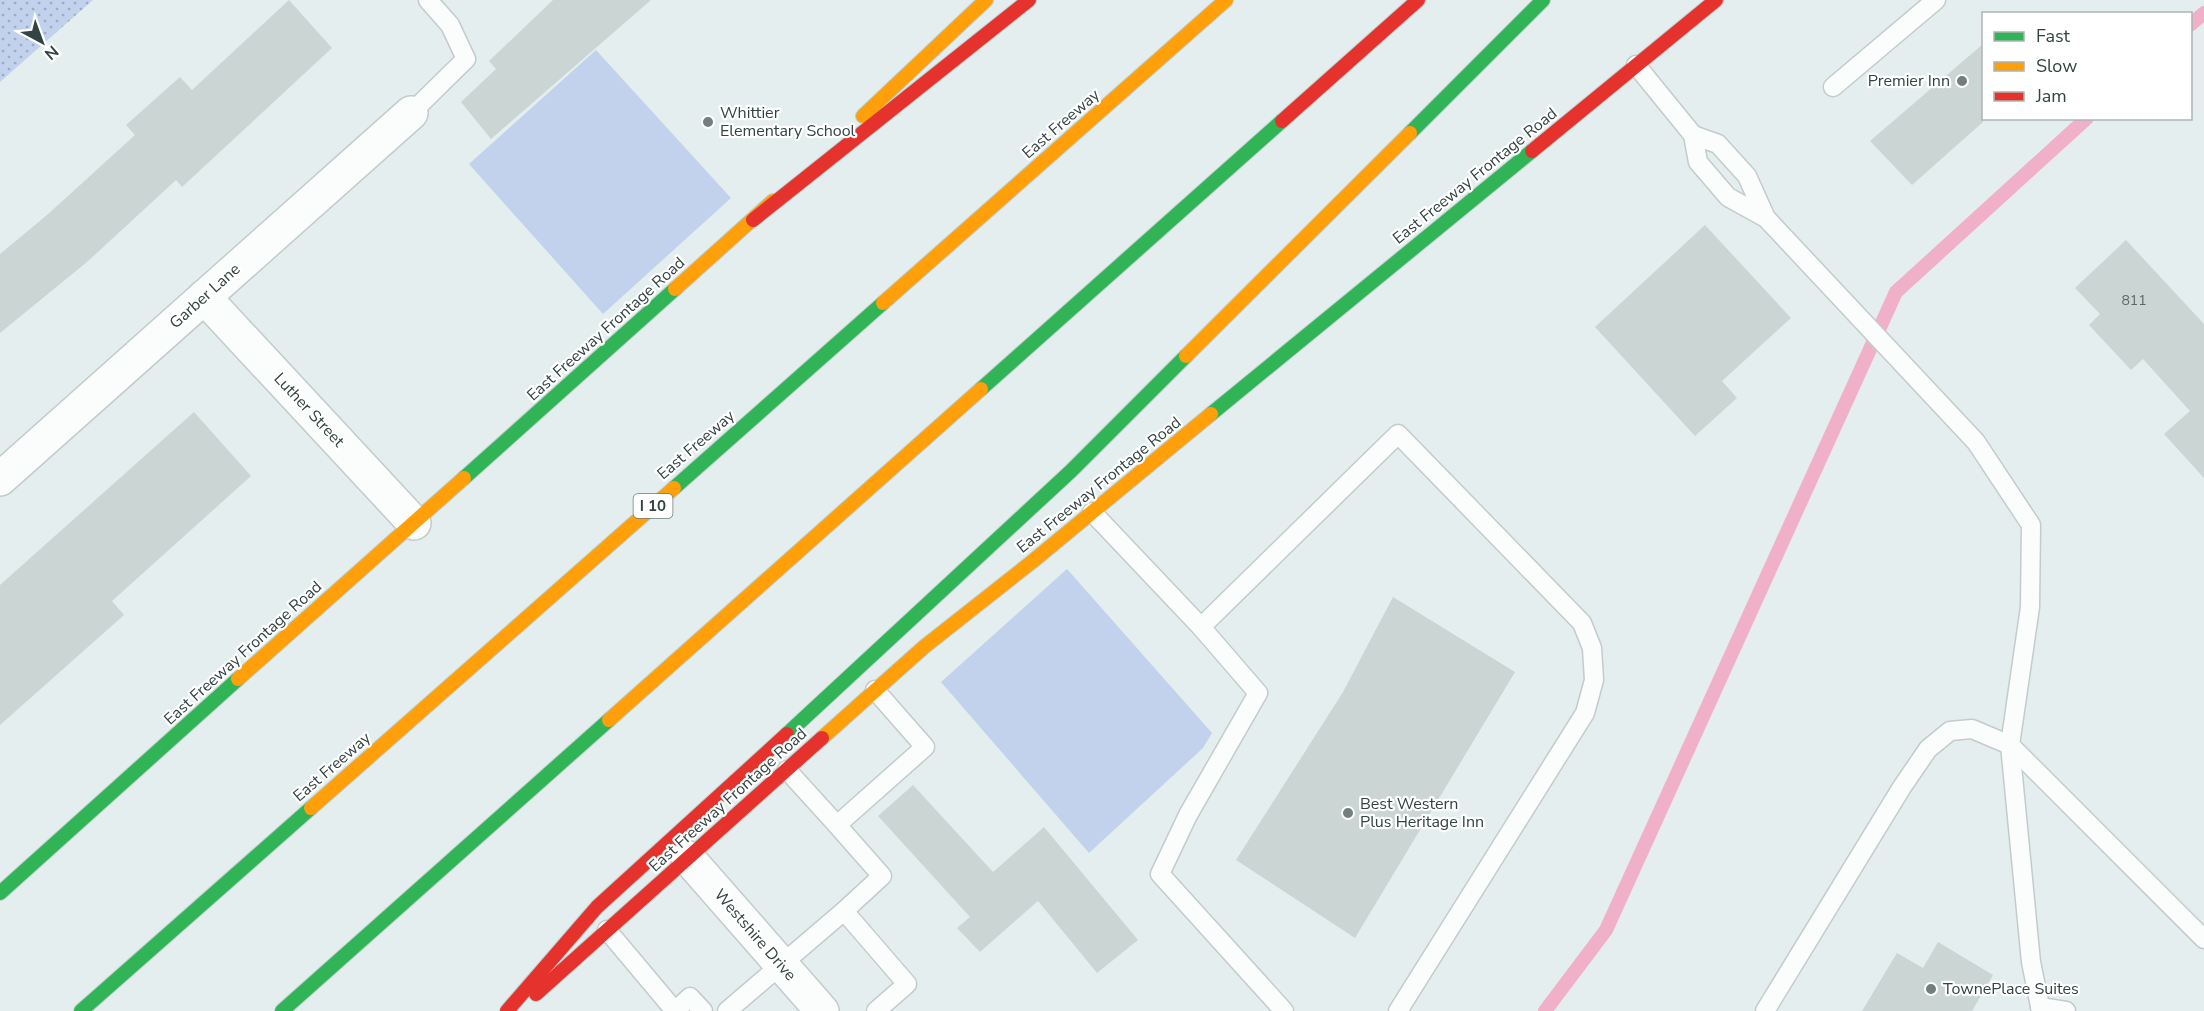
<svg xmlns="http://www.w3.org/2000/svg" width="2204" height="1011" viewBox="0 0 2204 1011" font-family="'Nunito Sans',sans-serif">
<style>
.grass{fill:#c2d1ec}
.park{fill:url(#park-dots)}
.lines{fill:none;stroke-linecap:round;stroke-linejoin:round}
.stream{stroke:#f0b1c8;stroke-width:14}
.building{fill:#cbd5d4}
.lane-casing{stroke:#c3cccb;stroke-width:21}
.street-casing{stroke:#c3cccb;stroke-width:36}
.fast-casing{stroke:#bdcfcf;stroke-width:16}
.slow-casing{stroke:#bdcfcf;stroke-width:16}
.jam-casing{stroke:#bdcfcf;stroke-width:16}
.lane{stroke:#fbfcfc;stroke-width:18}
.street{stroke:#fbfcfc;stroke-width:33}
.fast{stroke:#30b455;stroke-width:14}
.slow{stroke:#ff9f0a;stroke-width:14}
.jam{stroke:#e5322d;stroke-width:14}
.poi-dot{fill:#717f7e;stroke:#fff;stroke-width:2}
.labels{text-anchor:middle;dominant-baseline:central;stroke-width:4.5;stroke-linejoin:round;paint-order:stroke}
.number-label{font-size:14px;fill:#5a6967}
.shield{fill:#fff;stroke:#707b7a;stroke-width:1.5}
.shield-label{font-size:15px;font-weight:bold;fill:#324341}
.poi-label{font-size:16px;fill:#324341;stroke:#fff;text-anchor:start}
.street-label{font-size:16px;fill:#324341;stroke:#fff}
</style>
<defs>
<pattern id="park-dots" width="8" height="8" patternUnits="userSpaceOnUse" patternTransform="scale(1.5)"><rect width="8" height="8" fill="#c2d1ec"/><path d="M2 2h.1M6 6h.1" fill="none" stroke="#9eabc1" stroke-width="1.8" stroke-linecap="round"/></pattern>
</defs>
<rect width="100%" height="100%" fill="#e5eeee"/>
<g class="grass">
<path d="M 596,50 L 731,198 L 603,314 L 469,164 Z"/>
<path d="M 1067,569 L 1212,733 L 1203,748 L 1089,853 L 941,682 Z"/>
</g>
<path class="park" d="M 0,0 L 93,0 L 0,82 Z"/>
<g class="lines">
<g class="stream">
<path d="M 2190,25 L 2204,13"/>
<path d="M 1545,1011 L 1606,930 L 1896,292 L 2087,118"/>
</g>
</g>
<g class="building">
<path d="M 289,0 L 332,48 L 182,187 L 176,180 L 87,262 L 0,333 L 0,254 L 47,215 L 135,135 L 126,125 L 180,77 L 192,90 Z"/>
<path d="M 553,0 L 651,0 L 491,139 L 461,102 L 496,69 L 489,61 Z"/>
<path d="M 1983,44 L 1983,122 L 1912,185 L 1870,141 Z"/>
<path d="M 1705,225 L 1791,318 L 1722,381 L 1737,398 L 1695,436 L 1595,327 Z"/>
<path d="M 2126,240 L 2204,324 L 2204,478 L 2164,434 L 2190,411 L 2143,359 L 2131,370 L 2089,325 L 2100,314 L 2075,288 Z"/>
<path d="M 194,412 L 251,476 L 112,601 L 124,615 L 0,725 L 0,585 Z"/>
<path d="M 1393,597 L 1515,672 L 1355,938 L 1236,860 L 1343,692 Z"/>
<path d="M 913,785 L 993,872 L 1044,827 L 1138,940 L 1097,973 L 1038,901 L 980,952 L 957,928 L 970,917 L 878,816 Z"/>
<path d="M 1938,942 L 1993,975 L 1972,1011 L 1862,1011 L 1897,953 L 1923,968 Z"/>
</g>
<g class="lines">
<defs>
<g id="lane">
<path d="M 1636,65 L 1693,135"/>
<path d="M 1833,87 L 1936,0"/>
<path d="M 411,113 L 466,59 L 450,25 L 428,0"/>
<path d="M 1766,218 L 1747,176 L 1718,144 L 1693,135 L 1698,162 L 1728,197 L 1766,218 L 1976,442 L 2031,525 L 2030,607 L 2010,745 L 2031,962 L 2041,1011"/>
<path d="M 1092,512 L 1201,627 L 1258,693 L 1188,815 L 1160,874 L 1284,1011"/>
<path d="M 1201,627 L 1398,434 L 1582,623 L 1592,648 L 1594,680 L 1585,713 L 1398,1011"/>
<path d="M 787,770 L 837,825 L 925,747 L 875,690"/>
<path d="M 837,825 L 882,876 L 844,911"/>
<path d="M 607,930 L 675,1011"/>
<path d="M 2040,1007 L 2066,1011"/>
<path d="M 676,1010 L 690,997 L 703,1011"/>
<path d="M 727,1011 L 844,911 L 907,984 L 876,1011"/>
<path d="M 1765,1011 L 1902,787 L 1928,749 L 1950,731 L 1972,729 L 2010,745 L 2204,939"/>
</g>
<g id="street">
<path d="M 204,297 L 414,523"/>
<path d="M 0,479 L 411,113"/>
<path d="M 688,858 L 822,1011"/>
</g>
<g id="fast">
<path d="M 1410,133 L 1543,0"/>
<path d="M 981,389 L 1282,121"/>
<path d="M 1211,414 L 1532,151"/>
<path d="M 464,478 L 675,289"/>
<path d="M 674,488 L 883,303"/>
<path d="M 787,734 L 1071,471 L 1186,356"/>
<path d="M 0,893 L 238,679"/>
<path d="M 81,1011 L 311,808"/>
<path d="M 282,1011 L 609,720"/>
</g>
<g id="slow">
<path d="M 863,116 L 986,0"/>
<path d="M 675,289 L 773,201"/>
<path d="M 883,303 L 1226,0"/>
<path d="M 1186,356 L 1410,133"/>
<path d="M 238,679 L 464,478"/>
<path d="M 609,720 L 981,389"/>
<path d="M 822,738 L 924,647 L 1033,561 L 1211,414"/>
<path d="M 311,808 L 674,488"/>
</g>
<g id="jam">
<path d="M 1282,121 L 1418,0"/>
<path d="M 1532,151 L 1716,0"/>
<path d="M 753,220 L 1029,0"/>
<path d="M 536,994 L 822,738"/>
<path d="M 507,1011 L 597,907 L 787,734"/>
</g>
</defs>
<use href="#lane" class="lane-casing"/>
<use href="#street" class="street-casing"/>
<use href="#fast" class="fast-casing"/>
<use href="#slow" class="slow-casing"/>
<use href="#jam" class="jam-casing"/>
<use href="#lane" class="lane"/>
<use href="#street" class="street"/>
<use href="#fast" class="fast"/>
<use href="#slow" class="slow"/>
<use href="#jam" class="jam"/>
</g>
<g class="poi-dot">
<circle cx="1962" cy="81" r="6"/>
<circle cx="708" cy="122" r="6"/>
<circle cx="1348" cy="813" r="6"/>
<circle cx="1931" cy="989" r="6"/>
</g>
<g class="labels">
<g class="number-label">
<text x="2134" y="300">811</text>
</g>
<rect class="shield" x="633.5" y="494" width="39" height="24" rx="4.5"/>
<g class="shield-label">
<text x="653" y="506">I 10</text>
</g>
<g class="poi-label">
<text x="1950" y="81" text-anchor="end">Premier Inn</text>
<text x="720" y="113">Whittier<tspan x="720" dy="18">Elementary School</tspan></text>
<text x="1360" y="804">Best Western<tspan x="1360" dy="18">Plus Heritage Inn</tspan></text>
<text x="1943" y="989">TownePlace Suites</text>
</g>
<g class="street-label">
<text transform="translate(1061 124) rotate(-41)">East Freeway</text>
<text transform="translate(1475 176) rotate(-39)">East Freeway Frontage Road</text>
<text transform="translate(205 296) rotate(-42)">Garber Lane</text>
<text transform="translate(606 329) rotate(-42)">East Freeway Frontage Road</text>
<text transform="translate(309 410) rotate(47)">Luther Street</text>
<text transform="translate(696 445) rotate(-41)">East Freeway</text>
<text transform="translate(1099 485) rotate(-39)">East Freeway Frontage Road</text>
<text transform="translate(243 653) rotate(-42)">East Freeway Frontage Road</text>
<text transform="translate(332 767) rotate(-41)">East Freeway</text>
<text transform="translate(728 800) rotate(-42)">East Freeway Frontage Road</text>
<text transform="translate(755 935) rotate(49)">Westshire Drive</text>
</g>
</g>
<rect x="1982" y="12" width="210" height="108" fill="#ffffff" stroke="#adb4b3" stroke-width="1.5"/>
<rect x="1994" y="32" width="30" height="9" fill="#30b455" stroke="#adb4b3" stroke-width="1.5"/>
<text x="2036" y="42" font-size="18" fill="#324341">Fast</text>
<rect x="1994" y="62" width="30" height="9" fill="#ff9f0a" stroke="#adb4b3" stroke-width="1.5"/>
<text x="2036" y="72" font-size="18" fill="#324341">Slow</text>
<rect x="1994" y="92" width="30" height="9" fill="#e5322d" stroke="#adb4b3" stroke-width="1.5"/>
<text x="2036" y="102" font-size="18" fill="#324341">Jam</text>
<g transform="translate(42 42) rotate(139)" stroke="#ffffff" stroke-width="4.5" paint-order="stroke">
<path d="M0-4.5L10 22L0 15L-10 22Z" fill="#324341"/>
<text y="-9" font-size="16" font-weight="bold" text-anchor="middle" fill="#324341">N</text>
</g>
</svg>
